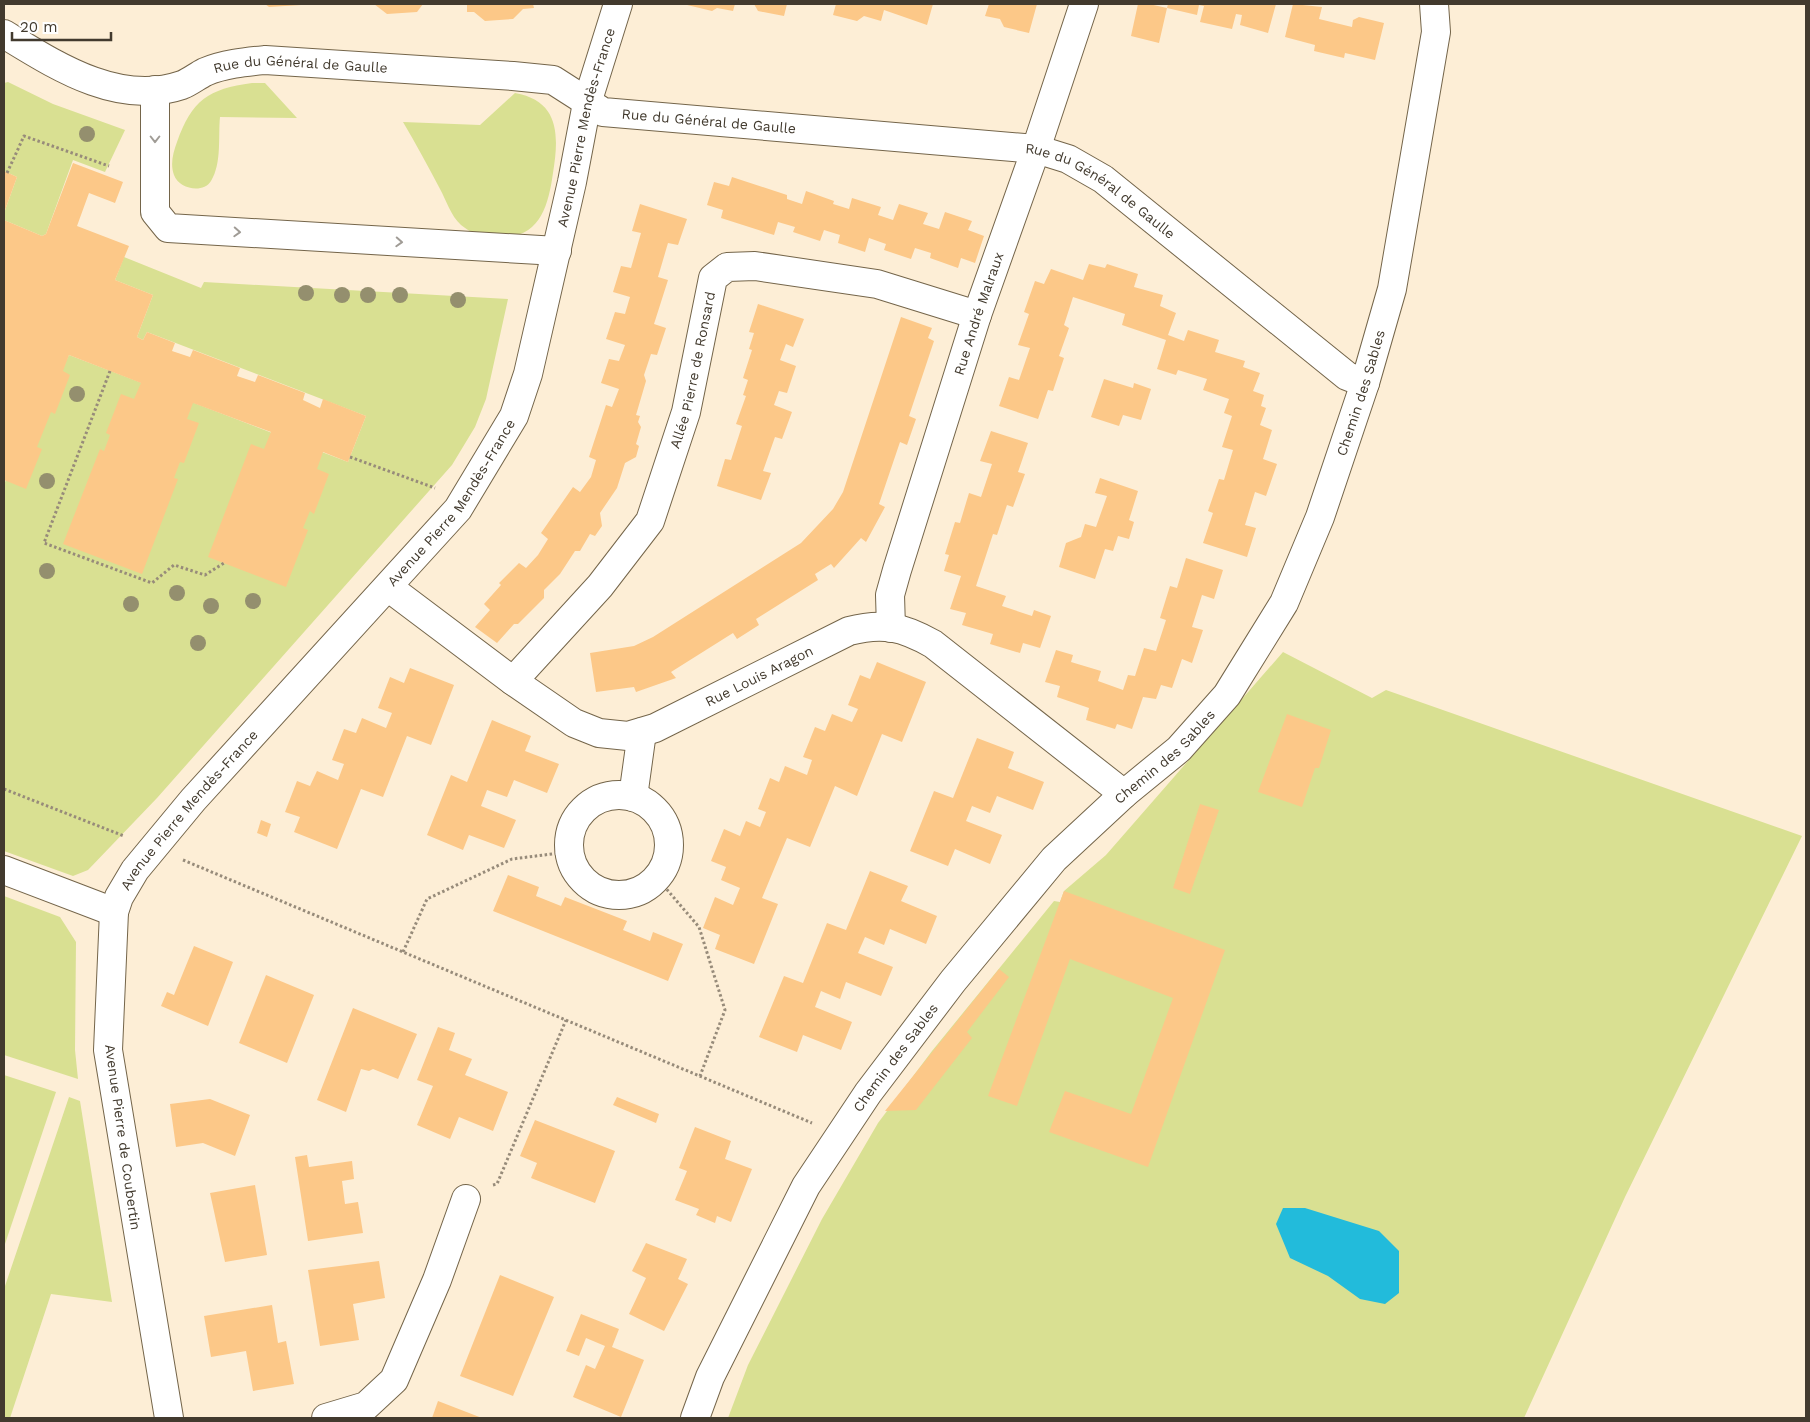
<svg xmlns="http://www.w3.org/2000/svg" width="1810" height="1422" viewBox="0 0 1810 1422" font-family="'Work Sans',sans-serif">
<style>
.green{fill:#d9e092}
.water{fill:#22bbdb}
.building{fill:#fcc888}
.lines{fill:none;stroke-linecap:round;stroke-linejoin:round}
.minor-casing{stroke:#74654a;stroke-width:30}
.path{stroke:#978b7a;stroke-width:3;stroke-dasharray:2.5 2.5;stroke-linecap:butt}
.minor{stroke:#fff;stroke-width:28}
.tree{fill:#948f6e}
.oneway{stroke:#a09c96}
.labels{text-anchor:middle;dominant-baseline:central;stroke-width:4;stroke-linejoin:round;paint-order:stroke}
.street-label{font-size:14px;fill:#423a2e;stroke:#fff}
</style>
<rect width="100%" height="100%" fill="#fdeed6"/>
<g class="green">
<path d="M 8,82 L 53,104 L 125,130 L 105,172 L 73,160 L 46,234 L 42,236 L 4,220 L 4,213 L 17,177 L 4,171 L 4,83 Z"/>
<path d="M 252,83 L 265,83 L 297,118 L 220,117 C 218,137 222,163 211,181 C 203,194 179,189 174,175 C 170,164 173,153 177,142 C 192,100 208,89 252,83 Z"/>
<path d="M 515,93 C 560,101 559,136 553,173 C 548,208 539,240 496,237 C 482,237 472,234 461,225 C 451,216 446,200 440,189 C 428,166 416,144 403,122 L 480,125 Z"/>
<path d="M 124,257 L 201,288 L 204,282 L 508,299 L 486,399 L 475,427 L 452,465 L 157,798 L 88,870 L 73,876 L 4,851 L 4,484 L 69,355 L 348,462 L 366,416 L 147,332 L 143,340 L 137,337 L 153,295 L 115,280 Z"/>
<path d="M 1283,652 L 1372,698 L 1386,690 L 1802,836 L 1625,1197 L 1524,1418 L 728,1418 L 748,1365 L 822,1219 L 878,1123 L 932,1051 L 1054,901 L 1060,902 L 1064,891 L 1106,855 Z"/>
<path d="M 4,896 L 60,917 L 76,942 L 75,1050 L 78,1079 L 4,1055 Z"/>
<path d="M 4,1075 L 56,1092 L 4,1247 Z"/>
<path d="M 69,1097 L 80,1101 L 112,1302 L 51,1294 L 10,1418 L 4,1418 L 4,1289 Z"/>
</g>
<path class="water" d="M 1283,1208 L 1305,1208 L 1379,1231 L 1399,1251 L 1399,1293 L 1385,1304 L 1360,1299 L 1328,1276 L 1290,1258 L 1276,1224 Z"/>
<g class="building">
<path d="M 265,4 L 301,4 L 301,5 L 269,7 Z"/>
<path d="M 374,4 L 423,4 L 417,12 L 387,14 Z"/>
<path d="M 467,4 L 533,4 L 534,8 L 523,9 L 513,19 L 485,21 L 474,12 L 467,12 Z"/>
<path d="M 683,4 L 735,4 L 733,11 L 717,8 L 712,11 Z"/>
<path d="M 754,4 L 787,4 L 784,16 L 758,11 Z"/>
<path d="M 836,4 L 933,4 L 927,25 L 884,10 L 881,21 L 864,16 L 857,21 L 833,15 Z"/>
<path d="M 989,4 L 1037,4 L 1029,33 L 1004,27 L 1000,19 L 985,16 Z"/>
<path d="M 1138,4 L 1149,4 L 1167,8 L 1168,4 L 1276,4 L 1268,33 L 1240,25 L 1242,15 L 1236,14 L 1232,29 L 1200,22 L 1204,6 L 1199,5 L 1197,15 L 1167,8 L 1159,43 L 1131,36 Z"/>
<path d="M 1293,4 L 1322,7 L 1319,19 L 1352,27 L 1353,20 L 1359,17 L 1384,23 L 1375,60 L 1345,53 L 1344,58 L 1314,51 L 1315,45 L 1285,37 Z"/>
<path d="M 73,163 L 123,182 L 115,203 L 89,193 L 77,226 L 129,246 L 115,280 L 153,295 L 137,337 L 143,340 L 147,332 L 175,343 L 172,351 L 190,357 L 193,350 L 240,368 L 237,376 L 255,382 L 258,375 L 305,393 L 303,400 L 320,408 L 323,399 L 366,416 L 348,462 L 323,452 L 317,469 L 329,474 L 314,514 L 310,511 L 303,528 L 308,530 L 286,587 L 208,557 L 251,444 L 264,449 L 271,432 L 193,403 L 187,419 L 199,423 L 184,463 L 180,462 L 174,478 L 178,479 L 142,574 L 63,544 L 100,449 L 104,451 L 110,435 L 106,433 L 121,394 L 134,399 L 141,383 L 69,355 L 63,371 L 70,375 L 55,414 L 51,412 L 37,447 L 42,449 L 26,489 L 4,480 L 4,220 L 42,236 L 46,234 Z"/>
<path d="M 4,171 L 17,177 L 4,213 Z"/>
<path d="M 732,177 L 787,195 L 787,199 L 802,204 L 806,191 L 834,201 L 833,204 L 849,209 L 852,198 L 881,207 L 878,215 L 893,220 L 899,204 L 928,213 L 923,224 L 939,229 L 945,212 L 972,221 L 968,230 L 984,236 L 975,263 L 961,258 L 958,268 L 930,258 L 931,253 L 915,248 L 911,259 L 884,250 L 886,244 L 869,238 L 865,252 L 838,243 L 840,235 L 824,230 L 820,241 L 793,232 L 795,227 L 778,222 L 774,235 L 721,218 L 723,210 L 707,205 L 714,182 L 729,186 Z"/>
<path d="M 640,204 L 687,219 L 678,245 L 668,243 L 658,277 L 668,280 L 654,324 L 666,328 L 657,355 L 651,354 L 644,375 L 646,381 L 636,415 L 640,416 L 638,422 L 641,427 L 636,444 L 639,446 L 636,457 L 625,463 L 617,488 L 600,513 L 602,526 L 595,536 L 590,534 L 580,551 L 575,551 L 560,574 L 544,590 L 544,598 L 518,624 L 514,624 L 497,643 L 475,627 L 490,610 L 484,604 L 501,585 L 499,583 L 519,563 L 526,568 L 538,555 L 548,539 L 541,533 L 573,487 L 580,492 L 591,477 L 596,460 L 589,457 L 606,405 L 612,407 L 619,389 L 601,383 L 609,359 L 619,361 L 625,345 L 606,339 L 615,312 L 625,314 L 630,297 L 613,292 L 621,266 L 631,268 L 641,233 L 632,231 Z"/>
<path d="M 1089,264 L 1105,268 L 1107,264 L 1138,274 L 1134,287 L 1163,295 L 1160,306 L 1176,313 L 1168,335 L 1184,341 L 1188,330 L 1219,340 L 1215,352 L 1245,361 L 1243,367 L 1260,373 L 1253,391 L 1264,395 L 1261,406 L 1266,408 L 1260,425 L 1272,430 L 1263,459 L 1277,464 L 1266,496 L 1255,492 L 1245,525 L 1256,528 L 1247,557 L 1203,543 L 1213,513 L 1208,511 L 1219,479 L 1224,480 L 1233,450 L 1222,447 L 1232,416 L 1224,413 L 1229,399 L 1203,390 L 1207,379 L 1178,370 L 1176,375 L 1157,369 L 1166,340 L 1122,325 L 1125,314 L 1073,297 L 1064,325 L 1069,328 L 1059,356 L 1064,358 L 1053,391 L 1048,390 L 1038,419 L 999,406 L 1009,377 L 1019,380 L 1030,348 L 1018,345 L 1029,314 L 1024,312 L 1035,281 L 1044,284 L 1051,269 L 1083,280 Z"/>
<path d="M 758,304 L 804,319 L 793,347 L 786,344 L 780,360 L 796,366 L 787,393 L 779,391 L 774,405 L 792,412 L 782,439 L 775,437 L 763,471 L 771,473 L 761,500 L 717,486 L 725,459 L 731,460 L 742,426 L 736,424 L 746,396 L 743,395 L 748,380 L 743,378 L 752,350 L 749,349 L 754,333 L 749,332 Z"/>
<path d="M 901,317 L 932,328 L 928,338 L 934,341 L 909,416 L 916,419 L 907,445 L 900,442 L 879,504 L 885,507 L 866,542 L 861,538 L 834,568 L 831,564 L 815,574 L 818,580 L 756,619 L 759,625 L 737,639 L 733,633 L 671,672 L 676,678 L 636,692 L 634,687 L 596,692 L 590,653 L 634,646 L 653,637 L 801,543 L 833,509 L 843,492 Z"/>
<path d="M 1104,379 L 1133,388 L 1134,383 L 1151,389 L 1141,420 L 1123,415 L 1119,426 L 1091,417 Z"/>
<path d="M 991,431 L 1028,443 L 1018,472 L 1025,474 L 1013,507 L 1007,505 L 997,535 L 993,534 L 976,586 L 1006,596 L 1002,606 L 1032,616 L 1034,610 L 1051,616 L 1040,648 L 1023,643 L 1020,653 L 990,644 L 993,634 L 962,625 L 966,613 L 950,609 L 961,576 L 944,571 L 949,555 L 945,554 L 955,522 L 960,523 L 969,493 L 981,497 L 992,464 L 980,461 Z"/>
<path d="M 1100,478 L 1138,491 L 1129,520 L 1134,522 L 1129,539 L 1118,536 L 1113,551 L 1105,549 L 1095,579 L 1059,567 L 1066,543 L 1081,537 L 1085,524 L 1096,527 L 1107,496 L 1095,493 Z"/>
<path d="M 1186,558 L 1223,570 L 1214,599 L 1202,595 L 1192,627 L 1203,630 L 1192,663 L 1182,659 L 1172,688 L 1161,685 L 1156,699 L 1143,697 L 1132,729 L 1117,724 L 1115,729 L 1086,720 L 1089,708 L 1057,697 L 1060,686 L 1045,682 L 1056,650 L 1073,655 L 1071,662 L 1101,671 L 1098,681 L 1123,690 L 1128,675 L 1135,676 L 1144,648 L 1156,651 L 1166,620 L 1160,618 L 1170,586 L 1177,588 Z"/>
<path d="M 877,662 L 926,682 L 902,742 L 882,734 L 857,796 L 835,786 L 810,847 L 787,838 L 762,898 L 778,904 L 754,964 L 715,949 L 720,935 L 703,928 L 715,897 L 733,905 L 740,888 L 721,880 L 726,867 L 711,861 L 724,829 L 740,836 L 746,821 L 760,827 L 766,812 L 758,809 L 770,778 L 779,782 L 785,766 L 807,775 L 812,760 L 803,757 L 815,727 L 825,731 L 832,714 L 852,722 L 858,709 L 848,705 L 860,675 L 870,679 Z"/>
<path d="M 410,668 L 454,685 L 431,745 L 407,736 L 383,797 L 361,789 L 337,849 L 294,832 L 300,817 L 285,812 L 297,781 L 310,786 L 317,771 L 338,780 L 344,764 L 332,760 L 344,729 L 356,733 L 362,718 L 386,728 L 392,713 L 378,708 L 390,677 L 404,683 Z"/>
<path d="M 1287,714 L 1331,730 L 1319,768 L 1315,768 L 1302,807 L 1258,792 Z"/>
<path d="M 492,720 L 531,736 L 525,751 L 559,764 L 547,793 L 514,780 L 507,797 L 487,790 L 481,806 L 516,820 L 504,848 L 469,835 L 463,850 L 427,835 L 451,775 L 467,782 Z"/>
<path d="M 977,738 L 1014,752 L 1008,768 L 1044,782 L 1033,810 L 997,796 L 990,813 L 972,806 L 966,821 L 1002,835 L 990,864 L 955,849 L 948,866 L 910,851 L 934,791 L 953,798 Z"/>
<path d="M 1200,804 L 1219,810 L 1190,894 L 1173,888 Z"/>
<path d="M 261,820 L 271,824 L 267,837 L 257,833 Z"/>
<path d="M 870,871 L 908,886 L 901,901 L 937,916 L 926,944 L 890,929 L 884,945 L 865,937 L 858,953 L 893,967 L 881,996 L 846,982 L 840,999 L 821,991 L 815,1007 L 852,1022 L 841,1050 L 803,1035 L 797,1052 L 759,1037 L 784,976 L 803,983 L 827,923 L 846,930 Z"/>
<path d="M 508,875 L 539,887 L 536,896 L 561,906 L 565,897 L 627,921 L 623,930 L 650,941 L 653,932 L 683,944 L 668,981 L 493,911 Z"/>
<path d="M 1064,891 L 1225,950 L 1148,1167 L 1049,1132 L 1065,1091 L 1131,1114 L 1173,998 L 1070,959 L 1017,1106 L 988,1096 Z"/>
<path d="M 194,946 L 233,962 L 208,1026 L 161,1006 L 167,992 L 174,995 Z"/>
<path d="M 999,969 L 1009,977 L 967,1032 L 972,1038 L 916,1110 L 885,1111 Z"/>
<path d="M 266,975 L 314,995 L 287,1063 L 239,1043 Z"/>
<path d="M 353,1008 L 417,1034 L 398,1079 L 373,1069 L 369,1071 L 361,1069 L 346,1112 L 317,1100 Z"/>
<path d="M 438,1027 L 455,1033 L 449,1050 L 472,1059 L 465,1075 L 508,1092 L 493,1131 L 459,1117 L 450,1139 L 417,1125 L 433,1086 L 417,1080 Z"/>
<path d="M 617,1097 L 659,1114 L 656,1123 L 613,1105 Z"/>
<path d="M 210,1099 L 250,1115 L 235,1156 L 203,1143 L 176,1147 L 170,1104 Z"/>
<path d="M 535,1120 L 615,1151 L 595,1203 L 531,1178 L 537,1163 L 520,1156 Z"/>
<path d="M 695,1127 L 731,1141 L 725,1159 L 752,1169 L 731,1222 L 717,1216 L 715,1223 L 696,1215 L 699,1209 L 675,1200 L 687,1171 L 679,1168 Z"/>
<path d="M 307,1155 L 309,1167 L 352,1161 L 354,1179 L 342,1181 L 345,1204 L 358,1202 L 363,1233 L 308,1241 L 295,1157 Z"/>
<path d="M 255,1185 L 267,1255 L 225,1262 L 210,1193 Z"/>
<path d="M 646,1243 L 687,1259 L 678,1279 L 688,1284 L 664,1331 L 629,1314 L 646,1278 L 632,1271 Z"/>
<path d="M 379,1261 L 385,1298 L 353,1304 L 359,1340 L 320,1346 L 308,1270 Z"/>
<path d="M 500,1275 L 554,1297 L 513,1396 L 460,1376 Z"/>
<path d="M 272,1305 L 278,1343 L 286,1341 L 294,1384 L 253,1391 L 246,1351 L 211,1357 L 204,1316 Z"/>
<path d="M 581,1314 L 619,1329 L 612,1347 L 644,1360 L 621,1417 L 573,1397 L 586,1365 L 595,1369 L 605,1346 L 586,1338 L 579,1356 L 566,1351 Z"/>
<path d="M 438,1401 L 482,1418 L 432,1418 Z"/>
</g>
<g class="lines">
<defs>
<g id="minor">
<path id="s1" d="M 4,34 C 55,65 118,107 182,85 C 190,82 197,76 205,72 C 224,64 245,62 265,60 L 513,76 L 553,80 L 603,112 L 1036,149 L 1068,159 L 1103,179 L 1347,376 L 1365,383"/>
<path d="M 155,90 L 155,212 L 168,228 L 557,251"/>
<path id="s2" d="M 388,587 L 513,681 L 574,723 L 599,733 L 628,736 L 655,728 L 849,631 C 883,622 903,627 933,644 L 1124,794"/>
<path id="s3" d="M 891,628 L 890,595 L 897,570 L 977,315 L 1036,149 L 1084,4"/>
<path id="s4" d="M 513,681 L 600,586 L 650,521 L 686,412 L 713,278 L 727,267 L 755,266 L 877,284 L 977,315"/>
<circle cx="619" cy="845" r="50"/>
<path d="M 633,797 L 642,732"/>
<path d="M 4,870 L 114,912"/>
<path id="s5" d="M 169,1418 L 108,1050 L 114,912 L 119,897 L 135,870 L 193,800 L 458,509 L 514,416 L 528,374 L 572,182 L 587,103 L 618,4"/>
<path d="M 326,1418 L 366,1406 L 394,1380 L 437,1280 L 466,1199"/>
<path id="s6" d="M 695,1418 L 710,1377 L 806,1186 L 868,1093 L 953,981 L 1054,859 L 1124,794 L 1179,749 L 1227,695 L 1284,603 L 1320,517 L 1365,383 L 1392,289 L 1436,32 L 1434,4"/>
</g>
</defs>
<use href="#minor" class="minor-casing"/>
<g class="path">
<path d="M 7,173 L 24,136 L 109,166"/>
<path d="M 110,371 L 44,543 L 152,583 L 174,565 L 205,575 L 224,563"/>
<path d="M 350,457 L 435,488"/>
<path d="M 4,789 L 124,836"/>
<path d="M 183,860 L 812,1123"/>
<path d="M 657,878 L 699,927 L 725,1010 L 700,1076"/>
<path d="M 403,952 L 427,899 L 512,859 L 568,852"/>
<path d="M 493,1185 L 497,1184 L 566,1020"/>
</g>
<use href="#minor" class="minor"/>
</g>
<g class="tree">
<circle cx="87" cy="134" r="8"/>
<circle cx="306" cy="293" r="8"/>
<circle cx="342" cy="295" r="8"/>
<circle cx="368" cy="295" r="8"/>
<circle cx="400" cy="295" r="8"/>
<circle cx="458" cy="300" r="8"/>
<circle cx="77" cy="394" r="8"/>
<circle cx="47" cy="481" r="8"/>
<circle cx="47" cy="571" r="8"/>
<circle cx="177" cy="593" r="8"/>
<circle cx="253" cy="601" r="8"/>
<circle cx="131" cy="604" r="8"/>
<circle cx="211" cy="606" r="8"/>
<circle cx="198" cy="643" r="8"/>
</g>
<defs><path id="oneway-chevron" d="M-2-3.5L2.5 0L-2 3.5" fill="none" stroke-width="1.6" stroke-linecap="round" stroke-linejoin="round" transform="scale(1.25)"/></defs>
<g class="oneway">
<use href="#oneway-chevron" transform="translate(155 139) rotate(90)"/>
<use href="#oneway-chevron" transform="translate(237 232) rotate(3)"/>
<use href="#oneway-chevron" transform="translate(399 242) rotate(3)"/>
</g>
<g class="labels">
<g class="street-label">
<text stroke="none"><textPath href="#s1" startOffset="315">Rue du Général de Gaulle</textPath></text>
<text stroke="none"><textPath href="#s1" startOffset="734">Rue du Général de Gaulle</textPath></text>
<text stroke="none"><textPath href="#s5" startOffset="1449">Avenue Pierre Mendès-France</textPath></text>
<text stroke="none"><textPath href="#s1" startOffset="1139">Rue du Général de Gaulle</textPath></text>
<text stroke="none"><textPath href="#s3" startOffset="328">Rue André Malraux</textPath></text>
<text stroke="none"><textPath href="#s4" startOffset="368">Allée Pierre de Ronsard</textPath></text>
<text stroke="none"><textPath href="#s6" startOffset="1239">Chemin des Sables</textPath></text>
<text stroke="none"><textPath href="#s5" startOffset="1044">Avenue Pierre Mendès-France</textPath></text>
<text stroke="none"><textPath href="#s2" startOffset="431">Rue Louis Aragon</textPath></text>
<text stroke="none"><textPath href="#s6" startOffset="819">Chemin des Sables</textPath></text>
<text stroke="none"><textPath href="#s5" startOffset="639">Avenue Pierre Mendès-France</textPath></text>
<text stroke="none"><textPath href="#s6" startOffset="414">Chemin des Sables</textPath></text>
<text transform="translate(123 1137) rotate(82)">Avenue Pierre de Coubertin</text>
</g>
</g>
<rect width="1810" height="1422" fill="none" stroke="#423a2e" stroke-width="10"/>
<path d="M12 32v8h99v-8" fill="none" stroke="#423a2e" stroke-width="2.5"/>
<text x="20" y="32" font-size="15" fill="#423a2e" stroke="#ffffff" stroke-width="4" paint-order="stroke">20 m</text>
</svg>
